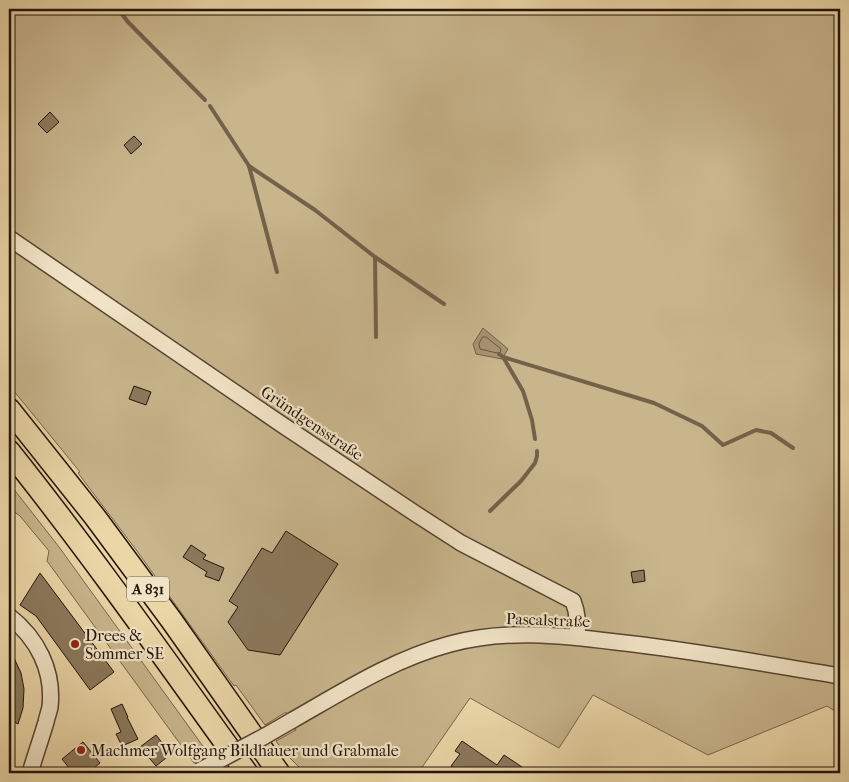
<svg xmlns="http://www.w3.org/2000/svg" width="849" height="782" viewBox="0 0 849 782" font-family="'IM FELL French Canon',serif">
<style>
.green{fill:#c8b58c;stroke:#76644c}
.water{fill:#a79472;stroke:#736149}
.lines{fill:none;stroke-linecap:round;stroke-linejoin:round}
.shore{stroke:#66543e;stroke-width:1}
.stream{stroke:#736149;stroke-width:4}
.building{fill:#8b795c;stroke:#24140b}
.minor-casing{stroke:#564432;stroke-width:18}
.highway-casing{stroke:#24140b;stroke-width:24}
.minor{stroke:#f1e4c6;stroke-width:15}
.highway{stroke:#ead6a7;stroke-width:21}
.minor-bridge-casing{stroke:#564432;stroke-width:18;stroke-linecap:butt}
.minor-bridge{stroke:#f1e4c6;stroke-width:15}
.poi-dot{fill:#8f2418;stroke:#f1e4c6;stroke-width:2}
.labels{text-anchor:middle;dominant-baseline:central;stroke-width:4.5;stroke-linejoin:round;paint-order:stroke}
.shield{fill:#f1e4c6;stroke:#625243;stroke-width:1}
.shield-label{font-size:15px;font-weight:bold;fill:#24140b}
.street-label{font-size:16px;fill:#24140b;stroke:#f1e4c6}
.poi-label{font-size:16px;fill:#24140b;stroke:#f1e4c6;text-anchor:start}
</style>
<rect width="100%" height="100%" fill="#ead6a7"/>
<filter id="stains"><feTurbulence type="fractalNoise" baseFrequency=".004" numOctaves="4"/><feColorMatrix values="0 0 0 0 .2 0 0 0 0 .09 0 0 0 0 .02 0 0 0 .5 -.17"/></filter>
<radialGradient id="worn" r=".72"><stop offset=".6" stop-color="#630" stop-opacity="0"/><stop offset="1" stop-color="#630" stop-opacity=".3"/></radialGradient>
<g class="green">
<path d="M 9,9 L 840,9 L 840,714 L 827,706 L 708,755 L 593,695 L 559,748 L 470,698 L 418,773 L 305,773 L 284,752 L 276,741 L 296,730 L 286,712 L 265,725 L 236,685 L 234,686 L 137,551 L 78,473 L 80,472 L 9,385 Z"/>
<path d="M 9,483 L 59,547 L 210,756 L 194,763 L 47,561 L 49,551 L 20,516 L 9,508 Z"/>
</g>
<path class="water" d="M 483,328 L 508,349 L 502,359 L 476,354 L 473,344 Z"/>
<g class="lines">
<path class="shore" d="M 483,337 L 486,337 L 500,348 L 501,350 L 500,353 L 497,353 L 480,349 L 479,344 Z"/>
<g class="stream">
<path d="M 118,9 L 128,22 L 205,100"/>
<path d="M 210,106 L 249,166 L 315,210 L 375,257 L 444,304"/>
<path d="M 249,166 L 277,272"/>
<path d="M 375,257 L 376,337"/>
<path d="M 499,354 L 503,357 L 654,403 L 702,426 L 723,445 L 756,430 L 771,433 L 793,448"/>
<path d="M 503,357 L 523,391 L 532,420 L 535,439"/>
<path d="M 490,511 L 521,481 L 535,463 L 537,456 L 537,451"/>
</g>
</g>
<g class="building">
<path d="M 50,112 L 59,122 L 47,133 L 38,124 Z"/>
<path d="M 134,136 L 142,144 L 131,154 L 124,145 Z"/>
<path d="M 134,386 L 151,392 L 146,405 L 129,399 Z"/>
<path d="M 286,531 L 338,564 L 280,655 L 248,650 L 228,622 L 238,607 L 229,601 L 262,548 L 272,553 Z"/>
<path d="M 191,545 L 206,555 L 203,559 L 224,568 L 219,581 L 205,576 L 207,572 L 183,557 Z"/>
<path d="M 644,570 L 645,581 L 633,583 L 631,572 Z"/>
<path d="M 40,573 L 114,672 L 90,690 L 36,616 L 20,605 Z"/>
<path d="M 14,658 L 21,673 L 24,689 L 23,708 L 18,724 L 9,719 L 9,667 Z"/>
<path d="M 122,704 L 128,717 L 127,717 L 138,739 L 122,746 L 116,734 L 121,732 L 111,709 Z"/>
<path d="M 156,735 L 171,754 L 156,766 L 140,747 Z"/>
<path d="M 462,741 L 497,765 L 504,755 L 531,773 L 462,773 L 451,766 L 460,754 L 455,751 Z"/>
<path d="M 83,742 L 100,763 L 88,773 L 73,773 L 62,759 Z"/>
</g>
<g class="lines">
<defs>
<g id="minor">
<path d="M 9,238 L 281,424 L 416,514 L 461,543 L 573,601 C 578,614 578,624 577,637"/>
<path d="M 9,616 C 37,638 54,670 50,707 C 49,712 47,717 46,722 C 41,739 35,756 30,773"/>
<path d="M 291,721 C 342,692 393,659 450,644 C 505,629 560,635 616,642 C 691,650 766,664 840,676"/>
</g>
<g id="highway">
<path d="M 9,409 L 95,517 L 172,621 L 279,773"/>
<path d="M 9,451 C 92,555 169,665 247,773"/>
</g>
</defs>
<use href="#minor" class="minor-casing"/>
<use href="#highway" class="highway-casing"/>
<use href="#minor" class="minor"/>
<use href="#highway" class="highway"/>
<defs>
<path id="minor-bridge" d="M 199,771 L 265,736 L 291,721"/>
</defs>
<use href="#minor-bridge" class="minor-bridge-casing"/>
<use href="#minor-bridge" class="minor-bridge"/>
</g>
<g class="poi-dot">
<circle cx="75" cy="644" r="5"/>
<circle cx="81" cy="750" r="5"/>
</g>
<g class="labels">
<rect class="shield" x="127" y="576.5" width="42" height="25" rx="4"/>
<g class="shield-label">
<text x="148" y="589">A 831</text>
</g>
<g class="street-label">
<text transform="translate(312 423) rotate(34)">Gründgensstraße</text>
<text transform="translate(548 620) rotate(2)">Pascalstraße</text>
</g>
<g class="poi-label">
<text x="85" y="635">Drees &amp;<tspan x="85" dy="18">Sommer SE</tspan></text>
<text x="91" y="750">Machmer Wolfgang Bildhauer und Grabmale</text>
</g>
</g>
<rect width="849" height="782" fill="none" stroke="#ead6a7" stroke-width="30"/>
<rect x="10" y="10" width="829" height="762" fill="none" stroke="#24140b" stroke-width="2.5"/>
<rect x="15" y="15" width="819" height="752" fill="none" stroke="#24140b"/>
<rect width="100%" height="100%" filter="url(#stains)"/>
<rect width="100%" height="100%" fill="url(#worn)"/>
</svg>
